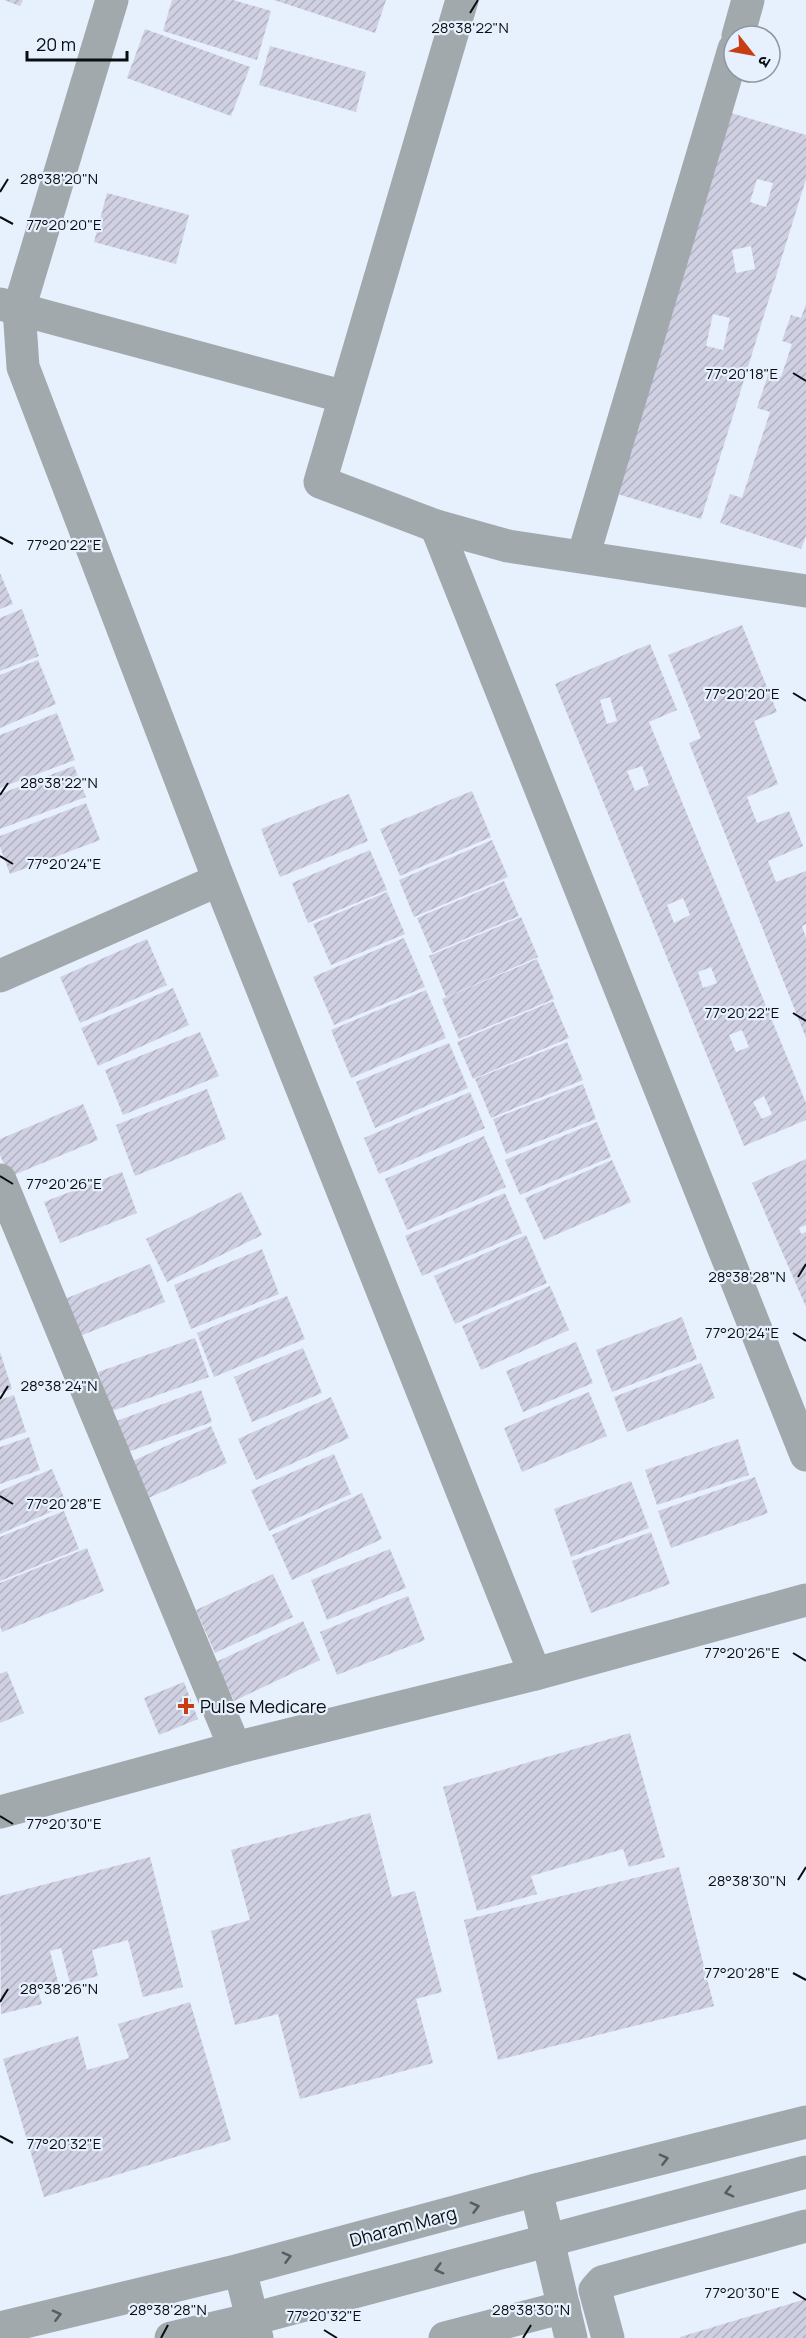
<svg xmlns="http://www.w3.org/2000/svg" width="806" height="2338" viewBox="0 0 806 2338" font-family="Manrope,'Noto Sans Devanagari',sans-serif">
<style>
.building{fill:url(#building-hatch);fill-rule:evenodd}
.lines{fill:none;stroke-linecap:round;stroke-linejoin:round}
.minor{stroke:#a1a9ad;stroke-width:33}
.tertiary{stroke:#a1a9ad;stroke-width:33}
.oneway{stroke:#565c60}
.ticks{fill:none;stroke:#0a0e13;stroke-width:2}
.poi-dot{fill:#c73e13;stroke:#e7f0fd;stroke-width:2}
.labels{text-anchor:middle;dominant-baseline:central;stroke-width:4.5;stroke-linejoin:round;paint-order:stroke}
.poi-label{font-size:18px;fill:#0a0e13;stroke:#e7f0fd;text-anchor:start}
.street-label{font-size:18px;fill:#0a0e13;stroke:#e7f0fd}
.ticks-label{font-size:15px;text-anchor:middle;fill:#0a0e13;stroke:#e7f0fd;stroke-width:4.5;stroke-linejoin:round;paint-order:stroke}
</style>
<defs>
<pattern id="building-hatch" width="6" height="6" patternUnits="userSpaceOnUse" patternTransform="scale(1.5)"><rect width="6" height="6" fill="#d0d0e3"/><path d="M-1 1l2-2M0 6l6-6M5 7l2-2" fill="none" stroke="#b1b1c2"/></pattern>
</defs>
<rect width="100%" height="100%" fill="#e7f0fd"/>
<g class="building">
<path d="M 4,0 L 23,0 L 20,6 Z"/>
<path d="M 172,0 L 233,0 L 271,11 L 257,60 L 163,31 Z"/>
<path d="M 274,0 L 386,0 L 375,33 Z"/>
<path d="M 145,29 L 250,67 L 231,116 L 127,78 Z"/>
<path d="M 270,46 L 366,72 L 356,112 L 259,85 Z"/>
<path d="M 731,113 L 806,135 L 806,179 L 701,519 L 614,493 ZM 757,179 L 773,183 L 766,207 L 750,202 ZM 751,246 L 755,269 L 736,273 L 732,250 ZM 713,314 L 730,318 L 723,350 L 706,346 Z"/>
<path d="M 107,193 L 189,215 L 176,264 L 94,242 Z"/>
<path d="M 806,304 L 806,536 L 801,549 L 720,523 L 730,494 L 742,498 L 770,412 L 757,408 L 769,372 L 781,377 L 792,344 L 782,341 L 791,315 L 801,318 Z"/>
<path d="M 0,573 L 13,604 L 0,609 Z"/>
<path d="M 22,609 L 39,656 L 0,671 L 0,618 Z"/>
<path d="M 742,625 L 777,712 L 754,721 L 778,784 L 747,797 L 757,823 L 789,811 L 803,846 L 768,861 L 776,882 L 806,871 L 806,924 L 802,926 L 806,938 L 806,1038 L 689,743 L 701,738 L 668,655 Z"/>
<path d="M 650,644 L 677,710 L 649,722 L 806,1103 L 806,1120 L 744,1146 L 555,684 ZM 610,697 L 617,721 L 607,724 L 600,700 ZM 642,766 L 649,785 L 635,791 L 627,771 ZM 683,898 L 690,915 L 674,923 L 667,905 ZM 711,967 L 717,983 L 703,988 L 698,972 ZM 742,1030 L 749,1047 L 736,1052 L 729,1035 ZM 764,1096 L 772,1114 L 762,1119 L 753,1102 Z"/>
<path d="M 38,660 L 56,704 L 0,728 L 0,675 Z"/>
<path d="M 57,713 L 75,760 L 0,788 L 0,735 Z"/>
<path d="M 74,766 L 86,797 L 0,829 L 0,794 Z"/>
<path d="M 472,791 L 491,837 L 400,876 L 380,829 Z"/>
<path d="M 349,794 L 368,841 L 280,877 L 261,829 Z"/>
<path d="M 86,803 L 100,840 L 10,874 L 0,847 L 0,836 Z"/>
<path d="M 492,840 L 508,877 L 414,917 L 399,880 Z"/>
<path d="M 370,850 L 387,890 L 308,923 L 292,883 Z"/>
<path d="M 504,881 L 519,916 L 432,953 L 417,918 Z"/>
<path d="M 387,892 L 405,934 L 331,965 L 313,924 Z"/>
<path d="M 521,917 L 538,957 L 446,997 L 429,956 Z"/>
<path d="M 404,938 L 425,987 L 334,1025 L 313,977 Z"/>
<path d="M 147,939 L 167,985 L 80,1023 L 60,977 Z"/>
<path d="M 537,959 L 554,999 L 459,1039 L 442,999 Z"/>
<path d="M 173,988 L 189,1025 L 98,1066 L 81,1028 Z"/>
<path d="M 426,990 L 446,1038 L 351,1078 L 331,1030 Z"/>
<path d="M 553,1001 L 569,1038 L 473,1079 L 457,1042 Z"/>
<path d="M 200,1032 L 219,1076 L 123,1115 L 105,1070 Z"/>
<path d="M 567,1042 L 583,1080 L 491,1118 L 475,1079 Z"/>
<path d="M 449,1043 L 468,1088 L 375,1128 L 356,1082 Z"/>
<path d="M 583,1084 L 596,1119 L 506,1154 L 493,1119 Z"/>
<path d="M 207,1089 L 226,1139 L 135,1176 L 116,1125 Z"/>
<path d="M 470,1092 L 485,1128 L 379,1174 L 364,1138 Z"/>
<path d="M 83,1104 L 98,1140 L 9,1177 L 0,1155 L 0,1139 Z"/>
<path d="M 597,1122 L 611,1157 L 520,1195 L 505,1160 Z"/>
<path d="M 484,1136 L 506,1187 L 407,1230 L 385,1179 Z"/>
<path d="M 806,1159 L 806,1225 L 799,1228 L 801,1234 L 806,1232 L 806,1307 L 752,1183 Z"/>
<path d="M 612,1160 L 631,1202 L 544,1240 L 525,1198 Z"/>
<path d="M 122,1172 L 137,1213 L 60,1243 L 44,1202 Z"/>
<path d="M 241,1192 L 262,1235 L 167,1282 L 146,1239 Z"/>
<path d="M 505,1193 L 522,1233 L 422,1276 L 405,1236 Z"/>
<path d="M 526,1235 L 547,1283 L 455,1324 L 434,1276 Z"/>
<path d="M 262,1249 L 279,1294 L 191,1329 L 174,1285 Z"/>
<path d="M 150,1264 L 165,1302 L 70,1340 L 55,1303 Z"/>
<path d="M 550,1286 L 569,1330 L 481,1370 L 462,1326 Z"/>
<path d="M 287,1296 L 305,1339 L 214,1377 L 197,1333 Z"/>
<path d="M 682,1317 L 697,1359 L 612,1392 L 596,1350 Z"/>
<path d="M 195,1338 L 209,1377 L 112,1411 L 98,1372 Z"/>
<path d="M 576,1342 L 593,1383 L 523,1412 L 506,1371 Z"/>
<path d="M 303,1348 L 322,1393 L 252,1422 L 234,1377 Z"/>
<path d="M 0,1352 L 12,1389 L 0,1393 Z"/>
<path d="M 701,1363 L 715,1398 L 627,1432 L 614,1397 Z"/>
<path d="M 201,1390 L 212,1422 L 122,1454 L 111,1423 Z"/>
<path d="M 589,1392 L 607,1436 L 522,1472 L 504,1428 Z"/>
<path d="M 14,1395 L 26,1432 L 0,1441 L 0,1400 Z"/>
<path d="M 331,1397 L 349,1438 L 256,1480 L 238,1439 Z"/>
<path d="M 211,1426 L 227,1463 L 144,1500 L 128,1463 Z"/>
<path d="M 29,1437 L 40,1470 L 0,1484 L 0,1447 Z"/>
<path d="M 738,1439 L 749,1475 L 657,1505 L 645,1470 Z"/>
<path d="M 334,1454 L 351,1494 L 269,1531 L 251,1490 Z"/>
<path d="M 52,1469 L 67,1505 L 0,1534 L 0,1491 Z"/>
<path d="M 755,1477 L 768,1513 L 671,1548 L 658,1511 Z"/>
<path d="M 631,1481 L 649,1528 L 571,1557 L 554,1509 Z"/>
<path d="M 362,1493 L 382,1539 L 292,1580 L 272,1535 Z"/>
<path d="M 64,1511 L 79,1549 L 0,1581 L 0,1537 Z"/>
<path d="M 651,1532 L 670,1584 L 591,1613 L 572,1561 Z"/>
<path d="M 87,1548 L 104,1591 L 2,1632 L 0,1626 L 0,1583 Z"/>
<path d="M 390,1549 L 406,1588 L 327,1620 L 311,1580 Z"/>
<path d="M 273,1574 L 293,1617 L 215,1653 L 196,1610 Z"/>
<path d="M 408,1596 L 425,1640 L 337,1675 L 320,1632 Z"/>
<path d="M 303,1621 L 320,1660 L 234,1701 L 216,1662 Z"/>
<path d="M 7,1671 L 24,1713 L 0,1723 L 0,1674 Z"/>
<path d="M 184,1682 L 198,1719 L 159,1735 L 144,1698 Z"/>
<path d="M 630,1733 L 665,1857 L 629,1867 L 623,1849 L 531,1876 L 537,1894 L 477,1911 L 443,1787 Z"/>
<path d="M 370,1813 L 392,1897 L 415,1891 L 442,1992 L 416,1999 L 433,2063 L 300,2099 L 278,2014 L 235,2025 L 211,1931 L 250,1920 L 231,1850 Z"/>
<path d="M 150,1857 L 183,1987 L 143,1997 L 128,1940 L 92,1950 L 98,1976 L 70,1983 L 61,1948 L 50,1951 L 59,1986 L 38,1991 L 42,2004 L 1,2014 L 0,1896 Z"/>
<path d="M 679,1867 L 714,2006 L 498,2060 L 464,1920 Z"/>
<path d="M 190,2002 L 231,2140 L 44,2197 L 3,2059 L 78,2036 L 87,2070 L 129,2058 L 118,2024 Z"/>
<path d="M 806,2299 L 806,2338 L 680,2338 L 680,2337 Z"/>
</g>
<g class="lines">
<g class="minor">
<path d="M 112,0 L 19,309 L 23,367 L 219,880 L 535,1674"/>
<path d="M 462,0 L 320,482 L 436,526 L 508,546 L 806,591"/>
<path d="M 738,36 L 748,0"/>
<path d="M 0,304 L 345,397"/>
<path d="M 436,526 L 806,1455"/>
<path d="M 583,557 L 734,49"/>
<path d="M 0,976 L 219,880"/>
<path d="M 0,1180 L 235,1748"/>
<path d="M 0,1812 L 235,1748 L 535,1674 L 806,1600"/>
<path d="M 536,2190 L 571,2338"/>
<path d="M 240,2270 L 257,2338"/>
<path d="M 445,2338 L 564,2307"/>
<path d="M 608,2338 L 595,2290 L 602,2282 L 806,2226"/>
</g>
<g class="tertiary">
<path d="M 0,2328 L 240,2270 L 536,2190 L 806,2122"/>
<path d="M 171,2338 L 252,2319 L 806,2172"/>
</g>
</g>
<defs><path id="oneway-chevron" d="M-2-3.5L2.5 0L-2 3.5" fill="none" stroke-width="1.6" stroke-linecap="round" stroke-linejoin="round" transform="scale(1.5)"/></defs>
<g class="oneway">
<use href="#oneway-chevron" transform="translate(664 2159) rotate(-14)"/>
<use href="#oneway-chevron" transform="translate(729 2192) rotate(165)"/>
<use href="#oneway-chevron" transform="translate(475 2207) rotate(-15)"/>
<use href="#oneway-chevron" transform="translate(287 2257) rotate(-15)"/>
<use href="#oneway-chevron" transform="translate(439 2269) rotate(165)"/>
<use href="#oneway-chevron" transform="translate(57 2315) rotate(-14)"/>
</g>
<path class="ticks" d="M 470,13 L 478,0M 0,192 L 8,179M 0,217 L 13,224M 793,373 L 806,381M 0,537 L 13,544M 793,693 L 806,701M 0,795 L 8,783M 0,856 L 13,864M 793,1013 L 806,1021M 0,1176 L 13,1184M 798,1277 L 806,1264M 793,1333 L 806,1341M 0,1399 L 8,1386M 0,1496 L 13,1504M 793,1653 L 806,1661M 0,1816 L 13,1824M 798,1880 L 806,1867M 793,1973 L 806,1980M 0,2002 L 8,1989M 0,2136 L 13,2143M 793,2292 L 806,2300M 324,2330 L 337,2338M 161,2338 L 168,2325M 523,2338 L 531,2325"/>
<path class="poi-dot" d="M183 1697h6v6h6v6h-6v6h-6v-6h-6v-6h6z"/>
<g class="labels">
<g class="poi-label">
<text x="200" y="1706">Pulse Medicare</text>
</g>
<g class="street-label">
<text transform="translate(403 2226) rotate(-15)">Dharam Marg</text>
</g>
</g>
<g class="ticks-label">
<text x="470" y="33">28°38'22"N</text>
<text x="59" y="184">28°38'20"N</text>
<text x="64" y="230">77°20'20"E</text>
<text x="742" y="379">77°20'18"E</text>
<text x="64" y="550">77°20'22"E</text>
<text x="742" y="699">77°20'20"E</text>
<text x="59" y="788">28°38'22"N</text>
<text x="64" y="869">77°20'24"E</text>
<text x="742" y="1018">77°20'22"E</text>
<text x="64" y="1189">77°20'26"E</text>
<text x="747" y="1282">28°38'28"N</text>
<text x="742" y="1338">77°20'24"E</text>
<text x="59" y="1391">28°38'24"N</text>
<text x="64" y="1509">77°20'28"E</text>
<text x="742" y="1658">77°20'26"E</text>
<text x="64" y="1829">77°20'30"E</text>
<text x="747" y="1886">28°38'30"N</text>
<text x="742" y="1978">77°20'28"E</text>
<text x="59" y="1994">28°38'26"N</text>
<text x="64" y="2149">77°20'32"E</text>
<text x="742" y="2298">77°20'30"E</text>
<text x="168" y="2315">28°38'28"N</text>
<text x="531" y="2315">28°38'30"N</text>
<text x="324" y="2321">77°20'32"E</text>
</g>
<g transform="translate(752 54) rotate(121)"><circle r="28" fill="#e7f0fd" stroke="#8f969f" stroke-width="1.5"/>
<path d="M0-4.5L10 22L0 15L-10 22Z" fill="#c73e13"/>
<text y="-9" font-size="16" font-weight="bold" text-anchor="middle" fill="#0a0e13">उ</text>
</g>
<path d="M27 51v9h100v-9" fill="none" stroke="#0a0e13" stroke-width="3"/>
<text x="36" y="51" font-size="18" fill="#0a0e13" stroke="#e7f0fd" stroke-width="4.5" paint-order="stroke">20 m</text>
</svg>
